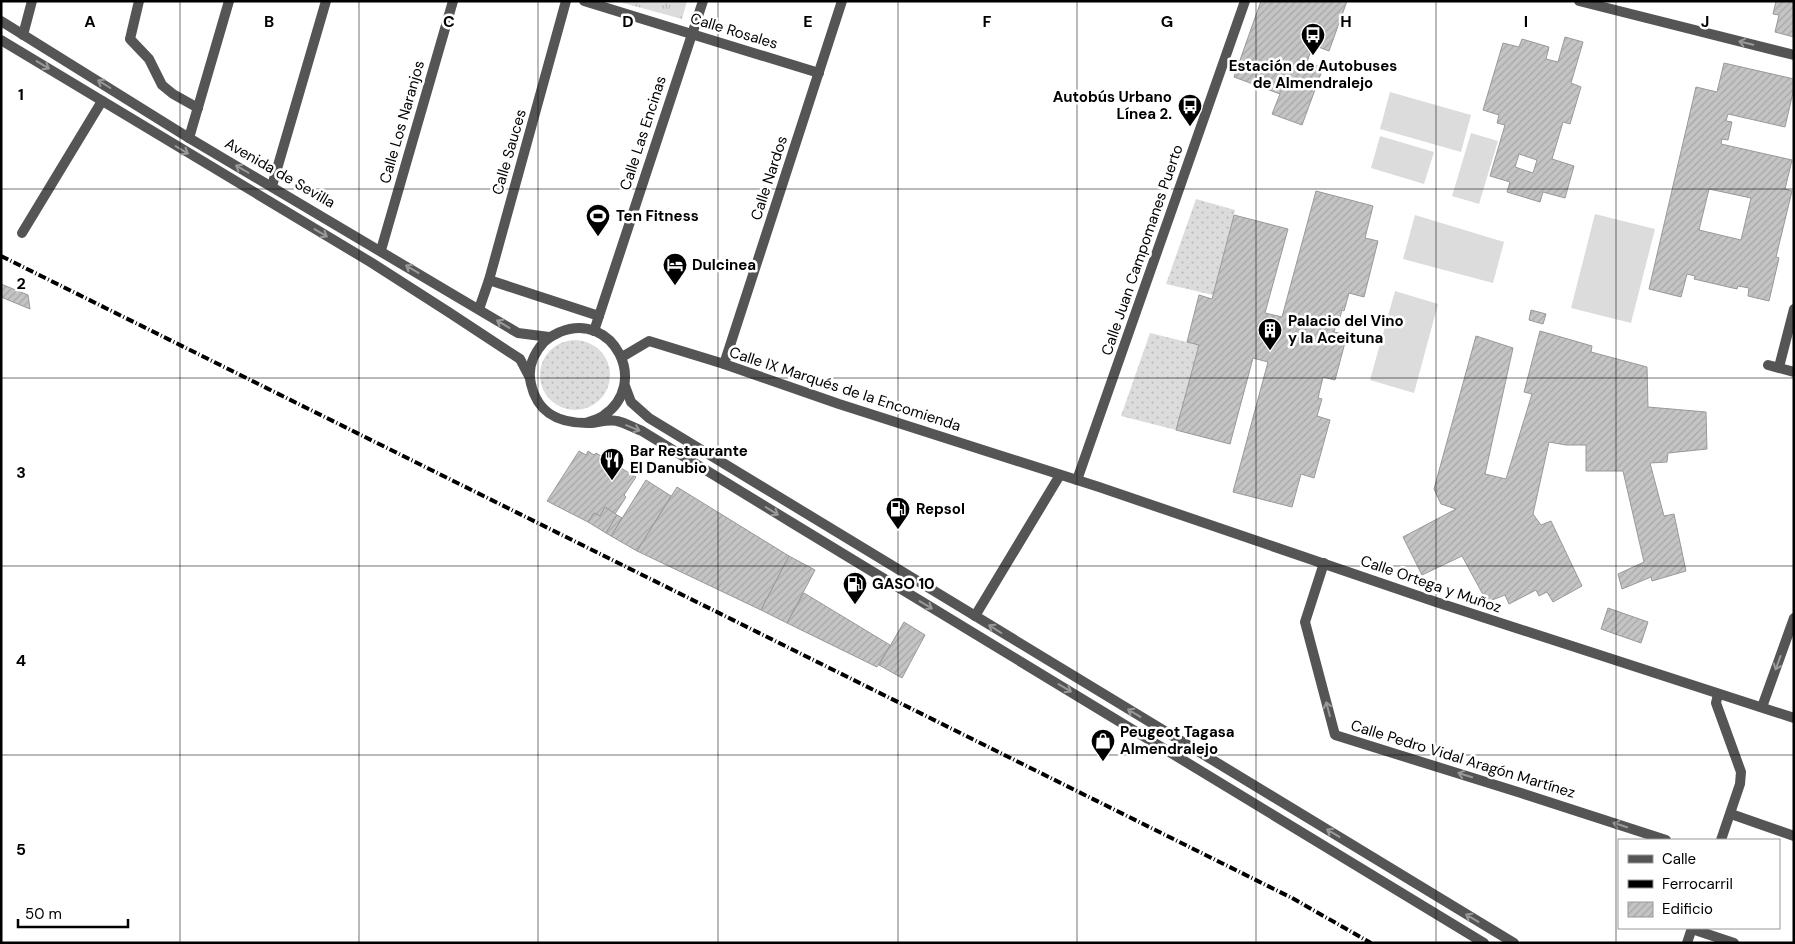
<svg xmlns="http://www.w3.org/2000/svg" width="1795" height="944" viewBox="0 0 1795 944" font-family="'DM Sans',sans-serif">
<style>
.grass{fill:url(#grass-dots)}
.park{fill:url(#park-tufts)}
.pitch{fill:#dcdcdc}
.building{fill:url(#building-hatch);stroke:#999;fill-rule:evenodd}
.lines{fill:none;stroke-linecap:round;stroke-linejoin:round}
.minor{stroke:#555;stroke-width:10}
.rail{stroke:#000;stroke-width:4;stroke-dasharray:8 2.5 1 2.5;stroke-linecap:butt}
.oneway{stroke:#999}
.grid{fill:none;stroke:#000;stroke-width:1;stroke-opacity:0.55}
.labels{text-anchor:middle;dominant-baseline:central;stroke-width:5;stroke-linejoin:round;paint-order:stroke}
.street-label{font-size:15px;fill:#000;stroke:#fff}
.poi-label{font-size:15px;font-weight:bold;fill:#000;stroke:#fff;text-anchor:start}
.grid-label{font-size:16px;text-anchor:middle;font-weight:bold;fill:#000;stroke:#fff;stroke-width:5;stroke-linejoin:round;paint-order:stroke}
</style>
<defs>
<pattern id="grass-dots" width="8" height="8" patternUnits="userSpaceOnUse" patternTransform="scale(1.25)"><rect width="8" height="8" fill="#dcdcdc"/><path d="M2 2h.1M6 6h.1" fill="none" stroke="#bbb" stroke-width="1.8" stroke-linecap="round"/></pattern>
<pattern id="park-tufts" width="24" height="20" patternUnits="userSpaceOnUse" patternTransform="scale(1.25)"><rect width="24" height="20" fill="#dcdcdc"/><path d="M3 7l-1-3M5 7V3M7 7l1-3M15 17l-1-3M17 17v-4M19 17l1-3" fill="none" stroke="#bbb"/></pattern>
<pattern id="building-hatch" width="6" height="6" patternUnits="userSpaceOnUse" patternTransform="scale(1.25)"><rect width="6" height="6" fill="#c4c4c4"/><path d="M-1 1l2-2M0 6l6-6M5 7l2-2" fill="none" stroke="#a7a7a7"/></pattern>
</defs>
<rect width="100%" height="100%" fill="#fff"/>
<g class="grass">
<path d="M 1196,199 L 1235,210 L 1213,295 L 1166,284 Z"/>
<path d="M 1150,333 L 1199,345 L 1176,430 L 1121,416 Z"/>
<circle cx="575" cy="375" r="35"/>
</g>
<path class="park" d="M 616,1 L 687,1 L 682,19 Z"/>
<g class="pitch">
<path d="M 1390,92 L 1471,115 L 1461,152 L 1380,129 Z"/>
<path d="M 1471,133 L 1498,141 L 1479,204 L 1452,196 Z"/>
<path d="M 1380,136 L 1434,152 L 1424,184 L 1371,168 Z"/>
<path d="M 1595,214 L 1655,229 L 1631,323 L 1571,308 Z"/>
<path d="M 1415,215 L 1504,242 L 1493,283 L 1403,259 Z"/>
<path d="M 1395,291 L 1438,304 L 1414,393 L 1370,380 Z"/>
</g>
<g class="building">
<path d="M 1261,1 L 1347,1 L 1329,51 L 1313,45 L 1307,62 L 1323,68 L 1302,125 L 1272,114 L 1280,94 L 1234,77 Z"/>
<path d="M 1776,1 L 1794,1 L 1794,37 L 1775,32 L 1779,15 L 1773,14 Z"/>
<path d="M 1565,37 L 1583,42 L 1571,83 L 1581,87 L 1570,124 L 1563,122 L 1552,159 L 1574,166 L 1565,198 L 1543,192 L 1540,202 L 1507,192 L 1510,182 L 1490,176 L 1505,125 L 1497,123 L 1499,115 L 1483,110 L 1503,43 L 1519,47 L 1522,39 L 1549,47 L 1546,59 L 1558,62 ZM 1519,154 L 1537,160 L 1533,173 L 1515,167 Z"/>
<path d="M 1724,63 L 1794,79 L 1794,88 L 1785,127 L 1728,114 L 1726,121 L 1732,122 L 1728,140 L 1722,139 L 1721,144 L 1792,160 L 1785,189 L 1792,191 L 1776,257 L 1779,258 L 1769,301 L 1748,296 L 1749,288 L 1738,286 L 1737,289 L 1694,279 L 1695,276 L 1687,274 L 1681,297 L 1649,289 L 1696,87 L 1717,92 ZM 1709,189 L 1751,198 L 1741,240 L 1699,230 Z"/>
<path d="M 1316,191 L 1373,206 L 1365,238 L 1378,241 L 1364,297 L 1349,293 L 1344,311 L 1342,310 L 1339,321 L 1337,321 L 1334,332 L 1347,335 L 1335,380 L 1323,377 L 1318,398 L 1322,399 L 1317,416 L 1330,420 L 1314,478 L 1301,474 L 1292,507 L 1233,492 L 1268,362 L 1253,358 L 1230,444 L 1176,430 L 1199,345 L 1187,342 L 1199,295 L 1212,299 L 1234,215 L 1288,229 L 1265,313 L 1282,317 Z"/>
<path d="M 1,284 L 28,295 L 30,309 L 1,297 Z"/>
<path d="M 1531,310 L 1546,314 L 1543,324 L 1529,320 Z"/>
<path d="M 1540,331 L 1592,346 L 1591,352 L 1647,367 L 1648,407 L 1706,412 L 1707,449 L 1668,453 L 1667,462 L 1650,463 L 1664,516 L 1674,514 L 1686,571 L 1652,581 L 1651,577 L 1622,589 L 1618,574 L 1644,562 L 1623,471 L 1586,471 L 1586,445 L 1566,445 L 1549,442 L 1533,514 L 1541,525 L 1551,521 L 1582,586 L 1553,602 L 1547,592 L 1539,596 L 1536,590 L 1509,604 L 1505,595 L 1487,602 L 1462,556 L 1422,575 L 1403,537 L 1456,509 L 1441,504 L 1434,489 L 1476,336 L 1513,348 L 1485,474 L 1506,479 L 1532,394 L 1524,392 Z"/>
<path d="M 579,451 L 586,455 L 588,451 L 594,455 L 596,453 L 636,477 L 624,495 L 626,497 L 615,514 L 605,507 L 600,516 L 594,513 L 588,522 L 547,501 Z"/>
<path d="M 646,480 L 671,496 L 637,551 L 611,536 Z"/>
<path d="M 677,487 L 789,556 L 761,610 L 637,551 Z"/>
<path d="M 605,507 L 617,515 L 606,533 L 588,522 L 594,513 L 600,516 Z"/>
<path d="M 617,515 L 622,518 L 611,536 L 606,533 Z"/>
<path d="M 789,556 L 815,570 L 787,623 L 761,610 Z"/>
<path d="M 804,593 L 890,645 L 877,667 L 787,623 Z"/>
<path d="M 1608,608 L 1648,622 L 1641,643 L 1601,629 Z"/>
<path d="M 904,622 L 925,635 L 902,678 L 879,665 Z"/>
</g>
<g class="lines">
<g class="minor">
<path d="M 139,1 L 130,39 L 149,59 L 162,85 L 173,94 L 198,108"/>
<path d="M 584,1 L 819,73"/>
<path d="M 1579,1 L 1794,55"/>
<path d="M 1,21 L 189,138 L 518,333 L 549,337"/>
<path d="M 23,35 L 32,1"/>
<path d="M 1,40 L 372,263 L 450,313 L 520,359 L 530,378"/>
<path d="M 189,138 L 229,1"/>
<path d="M 272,186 L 326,1"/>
<path d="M 22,233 L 102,101"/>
<path d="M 381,250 L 453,1"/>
<path d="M 489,280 L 599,316"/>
<path d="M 479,309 L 489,280 L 566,1"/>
<path d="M 594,331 L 703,1"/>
<path d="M 622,357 L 649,341 L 724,364 L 839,404 L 1099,487 L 1436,602 L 1794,718"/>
<path d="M 724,364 L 842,1"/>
<path d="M 1768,365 L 1794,372"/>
<path d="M 1779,367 L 1794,309"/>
<path d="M 625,386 L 631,402 L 649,418 L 1514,943"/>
<path d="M 586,423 C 591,421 598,419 603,416 C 651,384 613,310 560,332 C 554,335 549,337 544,342 C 534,353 527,368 531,384 C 538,415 561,424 591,423 C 599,422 610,419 617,421 C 626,423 634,428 642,431 C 922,603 1204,772 1484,943"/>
<path d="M 1077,480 L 1245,1"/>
<path d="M 1324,563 L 1305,622 L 1335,735 L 1521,793 L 1666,840"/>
<path d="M 975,616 L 1060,475"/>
<path d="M 1718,694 L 1716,703 L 1741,772 L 1740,784 L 1721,840"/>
<path d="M 1762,707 L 1794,618"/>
<path d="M 1731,814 L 1794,836"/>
<path d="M 1692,929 L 1734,943"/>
<path d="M 1687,943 L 1692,928"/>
</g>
<path class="rail" d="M 1,256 L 1292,898 L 1371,943"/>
</g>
<defs><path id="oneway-shaft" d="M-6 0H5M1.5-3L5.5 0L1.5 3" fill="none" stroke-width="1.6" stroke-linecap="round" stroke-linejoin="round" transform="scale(1.25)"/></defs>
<g class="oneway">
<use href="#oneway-shaft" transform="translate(1746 43) rotate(-166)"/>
<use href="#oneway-shaft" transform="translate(43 65) rotate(31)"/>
<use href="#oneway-shaft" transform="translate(104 84) rotate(-148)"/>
<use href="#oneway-shaft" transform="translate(182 150) rotate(31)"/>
<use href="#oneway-shaft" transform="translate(242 169) rotate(-150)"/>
<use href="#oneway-shaft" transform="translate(321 233) rotate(31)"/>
<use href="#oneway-shaft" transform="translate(412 269) rotate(-149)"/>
<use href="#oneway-shaft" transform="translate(503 324) rotate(-149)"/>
<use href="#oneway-shaft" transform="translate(633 428) rotate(22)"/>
<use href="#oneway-shaft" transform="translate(772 511) rotate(32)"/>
<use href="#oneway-shaft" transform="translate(926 605) rotate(31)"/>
<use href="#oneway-shaft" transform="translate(995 629) rotate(-148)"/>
<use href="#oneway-shaft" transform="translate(1778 663) rotate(110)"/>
<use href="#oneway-shaft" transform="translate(1065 688) rotate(31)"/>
<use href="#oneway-shaft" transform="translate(1328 709) rotate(-105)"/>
<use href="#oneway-shaft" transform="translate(1134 713) rotate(-149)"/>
<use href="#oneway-shaft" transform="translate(1465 775) rotate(-163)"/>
<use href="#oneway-shaft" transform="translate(1620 825) rotate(-162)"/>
<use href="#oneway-shaft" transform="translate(1333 833) rotate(-149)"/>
<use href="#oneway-shaft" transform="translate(1472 918) rotate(-149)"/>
</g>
<path class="grid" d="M 180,1 L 180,943M 359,1 L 359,943M 538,1 L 538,943M 718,1 L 718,943M 898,1 L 898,943M 1077,1 L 1077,943M 1256,1 L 1256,943M 1436,1 L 1436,943M 1616,1 L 1616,943M 1,189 L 1794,189M 1,378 L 1794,378M 1,566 L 1794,566M 1,755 L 1794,755"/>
<defs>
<symbol id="bus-pin" viewBox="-11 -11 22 30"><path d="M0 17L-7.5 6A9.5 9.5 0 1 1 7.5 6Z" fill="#000" stroke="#fff"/><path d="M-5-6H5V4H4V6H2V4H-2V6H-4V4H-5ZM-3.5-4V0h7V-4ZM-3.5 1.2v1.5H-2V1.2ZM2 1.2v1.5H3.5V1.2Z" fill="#fff"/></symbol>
<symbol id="stadium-pin" viewBox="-11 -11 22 30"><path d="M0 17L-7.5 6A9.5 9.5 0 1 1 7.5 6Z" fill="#000" stroke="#fff"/><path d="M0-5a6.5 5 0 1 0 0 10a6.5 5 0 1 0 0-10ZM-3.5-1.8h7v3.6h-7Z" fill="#fff"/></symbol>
<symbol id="hotel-pin" viewBox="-11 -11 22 30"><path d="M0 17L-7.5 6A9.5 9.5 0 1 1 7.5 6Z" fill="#000" stroke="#fff"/><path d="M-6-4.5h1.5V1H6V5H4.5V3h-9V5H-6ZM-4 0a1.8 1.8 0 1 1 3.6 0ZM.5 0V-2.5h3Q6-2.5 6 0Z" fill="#fff"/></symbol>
<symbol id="building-pin" viewBox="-11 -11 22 30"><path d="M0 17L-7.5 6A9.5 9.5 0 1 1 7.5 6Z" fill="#000" stroke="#fff"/><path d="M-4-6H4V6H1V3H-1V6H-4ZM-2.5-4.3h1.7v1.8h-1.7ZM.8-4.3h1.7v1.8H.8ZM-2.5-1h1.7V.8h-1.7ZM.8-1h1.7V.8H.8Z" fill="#fff"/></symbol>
<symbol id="restaurant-pin" viewBox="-11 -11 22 30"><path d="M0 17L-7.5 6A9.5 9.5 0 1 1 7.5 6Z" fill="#000" stroke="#fff"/><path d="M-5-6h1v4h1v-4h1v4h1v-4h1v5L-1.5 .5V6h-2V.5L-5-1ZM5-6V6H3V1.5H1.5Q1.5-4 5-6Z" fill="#fff"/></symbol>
<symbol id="fuel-pin" viewBox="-11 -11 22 30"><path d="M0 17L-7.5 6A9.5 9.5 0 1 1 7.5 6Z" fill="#000" stroke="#fff"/><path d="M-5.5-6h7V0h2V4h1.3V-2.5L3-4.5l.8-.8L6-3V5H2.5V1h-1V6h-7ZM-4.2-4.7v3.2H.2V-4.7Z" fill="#fff"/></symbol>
<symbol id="shop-pin" viewBox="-11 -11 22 30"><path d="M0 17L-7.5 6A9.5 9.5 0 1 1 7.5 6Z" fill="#000" stroke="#fff"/><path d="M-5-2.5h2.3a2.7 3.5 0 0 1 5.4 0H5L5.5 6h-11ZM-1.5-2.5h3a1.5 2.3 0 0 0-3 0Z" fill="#fff"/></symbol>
</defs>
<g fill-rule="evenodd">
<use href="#bus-pin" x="1299" y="21" width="28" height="38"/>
<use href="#bus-pin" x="1176" y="92" width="28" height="38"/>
<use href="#stadium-pin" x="584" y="202" width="28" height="38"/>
<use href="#hotel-pin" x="661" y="251" width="28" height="38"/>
<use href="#building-pin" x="1256" y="316" width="28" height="38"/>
<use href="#restaurant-pin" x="598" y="446" width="28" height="38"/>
<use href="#fuel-pin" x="884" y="495" width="28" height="38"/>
<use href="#fuel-pin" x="841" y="570" width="28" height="38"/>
<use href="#shop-pin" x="1089" y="727" width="28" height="38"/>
</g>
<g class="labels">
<g class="street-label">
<text transform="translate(734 31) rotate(17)">Calle Rosales</text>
<text transform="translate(402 122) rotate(-74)">Calle Los Naranjos</text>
<text transform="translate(643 133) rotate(-72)">Calle Las Encinas</text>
<text transform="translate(509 152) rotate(-74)">Calle Sauces</text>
<text transform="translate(280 173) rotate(30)">Avenida de Sevilla</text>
<text transform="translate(769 178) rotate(-72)">Calle Nardos</text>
<text transform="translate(1142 250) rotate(-71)">Calle Juan Campomanes Puerto</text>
<text transform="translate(845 389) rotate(18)">Calle IX Marqués de la Encomienda</text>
<text transform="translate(1431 584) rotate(19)">Calle Ortega y Muñoz</text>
<text transform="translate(1463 759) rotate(17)">Calle Pedro Vidal Aragón Martínez</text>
</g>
<g class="poi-label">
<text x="1313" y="66" text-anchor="middle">Estación de Autobuses<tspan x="1313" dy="17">de Almendralejo</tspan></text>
<text x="1172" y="97" text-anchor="end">Autobús Urbano<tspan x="1172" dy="17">Línea 2.</tspan></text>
<text x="616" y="216">Ten Fitness</text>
<text x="692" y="265">Dulcinea</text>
<text x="1288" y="321">Palacio del Vino<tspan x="1288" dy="17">y la Aceituna</tspan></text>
<text x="630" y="451">Bar Restaurante<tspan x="630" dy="17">El Danubio</tspan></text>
<text x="916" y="509">Repsol</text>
<text x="872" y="584">GASO 10</text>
<text x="1120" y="732">Peugeot Tagasa<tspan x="1120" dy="17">Almendralejo</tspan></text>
</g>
</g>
<g class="grid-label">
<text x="90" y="27">A</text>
<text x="269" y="27">B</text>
<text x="449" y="27">C</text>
<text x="628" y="27">D</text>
<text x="808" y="27">E</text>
<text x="987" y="27">F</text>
<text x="1167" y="27">G</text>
<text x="1346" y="27">H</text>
<text x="1526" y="27">I</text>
<text x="1705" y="27">J</text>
<text x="21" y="100">1</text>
<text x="21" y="289">2</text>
<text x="21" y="478">3</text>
<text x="21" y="666">4</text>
<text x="21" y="855">5</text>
</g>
<rect width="1795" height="944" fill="none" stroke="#000000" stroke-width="5"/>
<rect x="1618" y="839" width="162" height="90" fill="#ffffff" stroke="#999999"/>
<rect x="1628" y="855" width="25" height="8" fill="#555555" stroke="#999999"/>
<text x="1662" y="864" font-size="15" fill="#000000">Calle</text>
<rect x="1628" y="880" width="25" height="8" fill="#000000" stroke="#999999"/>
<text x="1662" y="889" font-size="15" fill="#000000">Ferrocarril</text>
<rect x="1628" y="902" width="25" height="15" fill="url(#building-hatch)" stroke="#999999"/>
<text x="1662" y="914" font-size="15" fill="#000000">Edificio</text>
<path d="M18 919v8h110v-8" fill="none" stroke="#000000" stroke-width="2.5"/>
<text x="25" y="919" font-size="15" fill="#000000" stroke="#ffffff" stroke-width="4" paint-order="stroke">50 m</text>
</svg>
